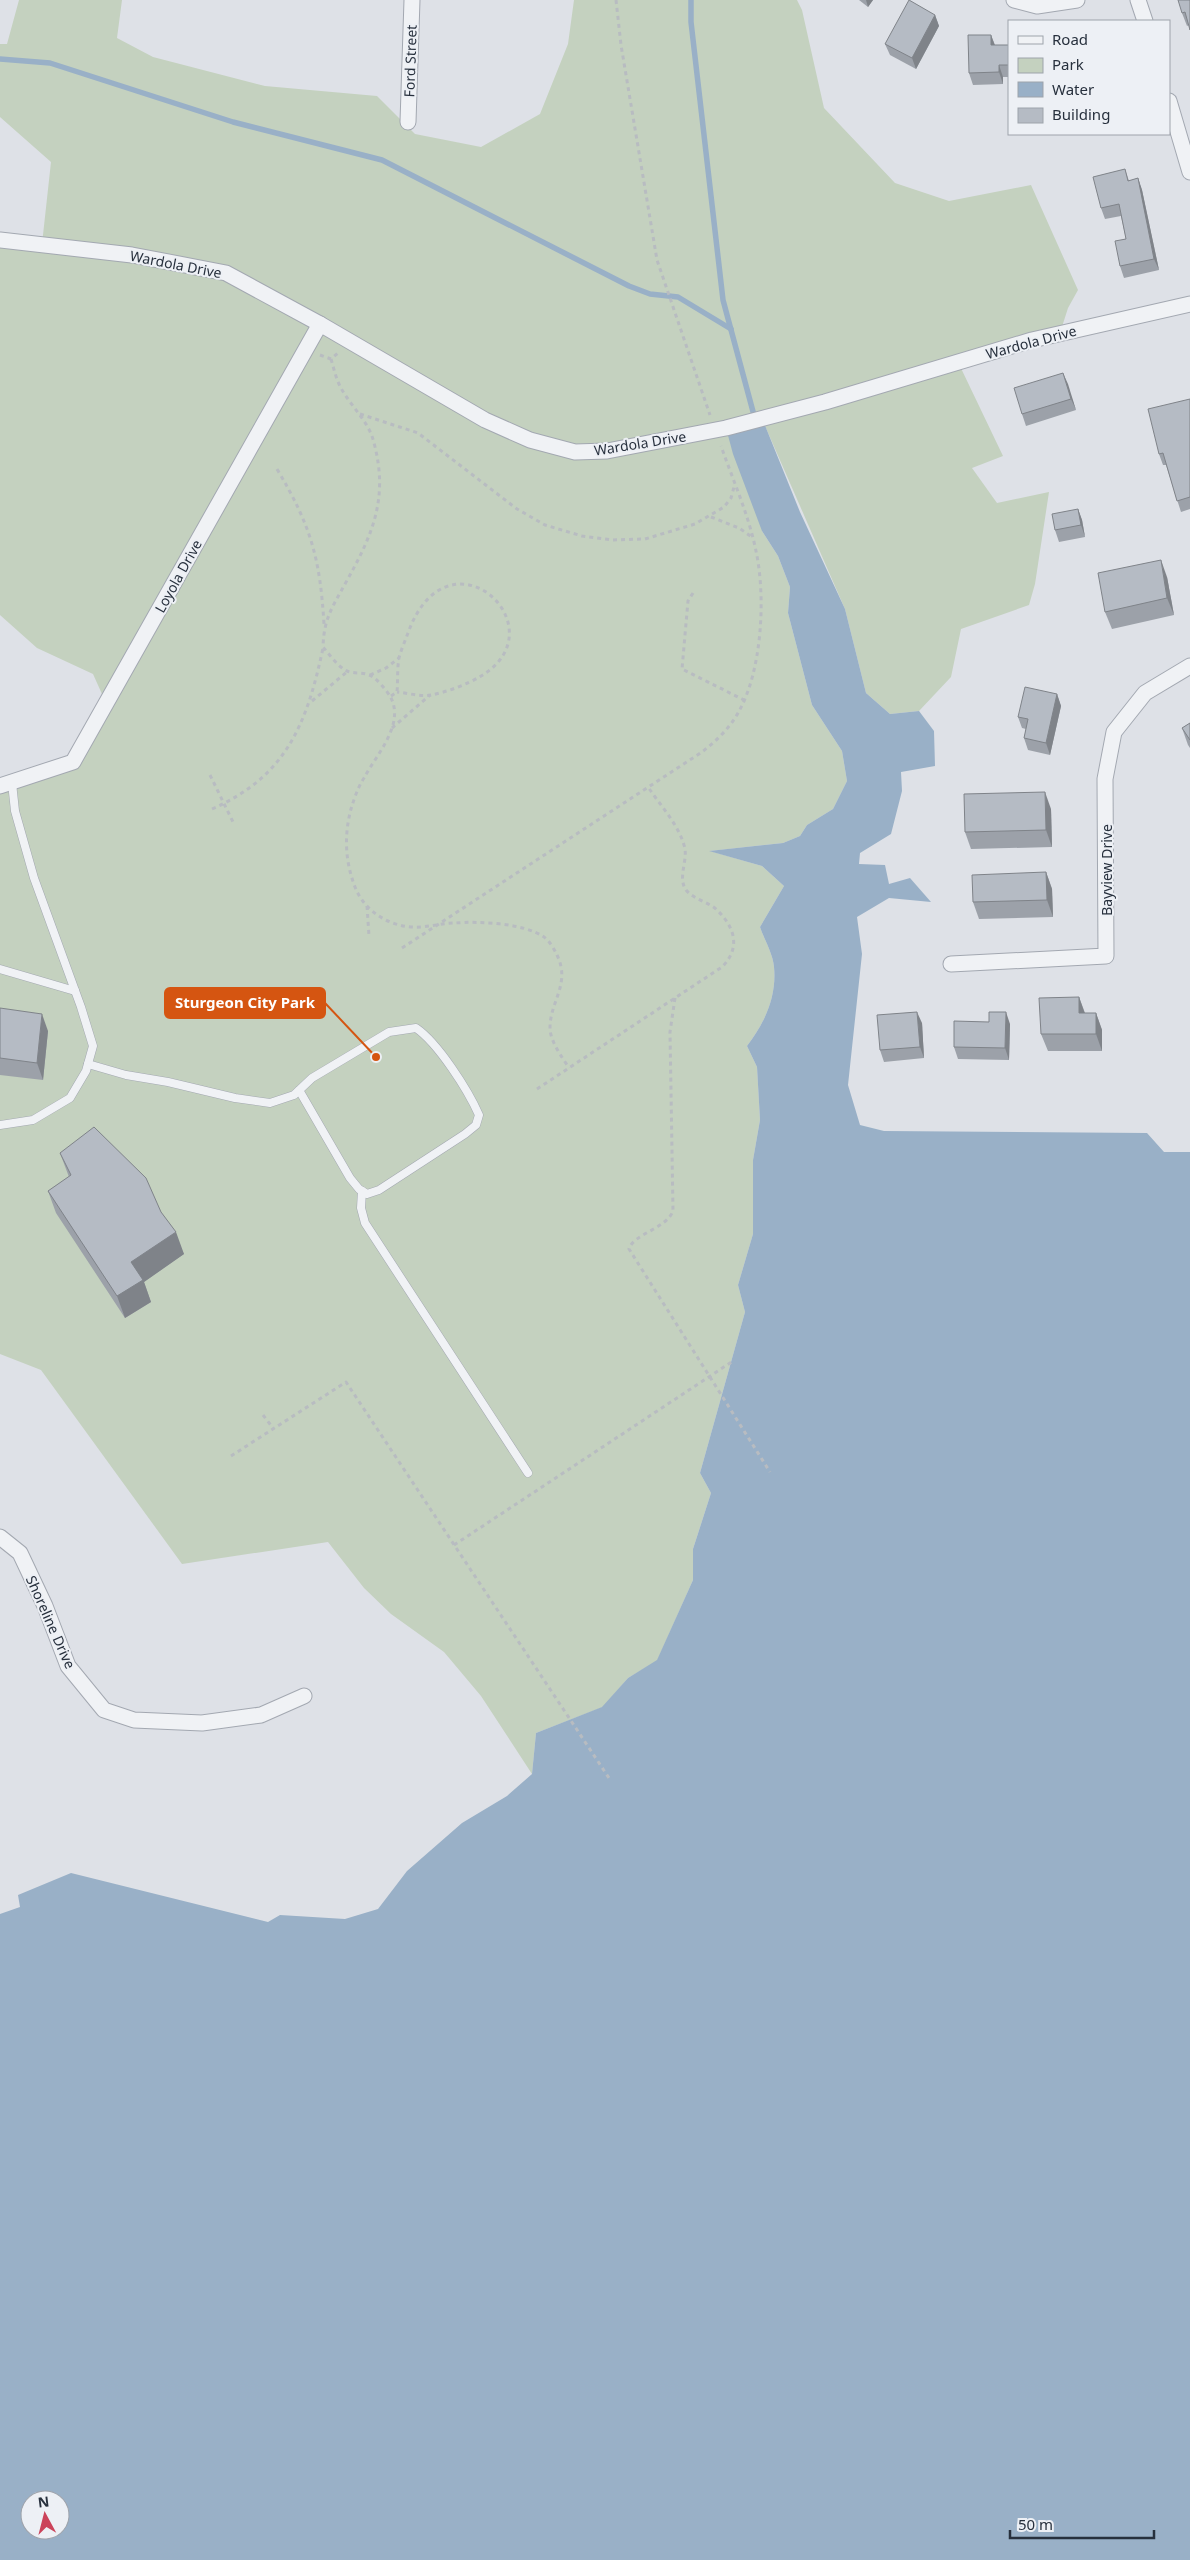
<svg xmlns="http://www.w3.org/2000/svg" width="1190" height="2560" viewBox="0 0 1190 2560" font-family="'Noto Sans',sans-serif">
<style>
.green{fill:#c4d1bf}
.water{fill:#99b0c7;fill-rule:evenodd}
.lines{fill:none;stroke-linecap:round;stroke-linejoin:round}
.stream{stroke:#99b0c7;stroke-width:5.5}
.service-casing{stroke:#a3a8b1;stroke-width:9}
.minor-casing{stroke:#a3a8b1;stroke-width:17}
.path{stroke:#b8bcc1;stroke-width:3;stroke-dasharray:4 4;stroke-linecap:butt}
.service{stroke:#f0f2f5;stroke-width:8}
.minor{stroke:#f0f2f5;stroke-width:15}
.wall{fill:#9ca1a9}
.shaded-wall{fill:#7f8389}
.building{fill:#b5bbc4;stroke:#7f8389}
.labels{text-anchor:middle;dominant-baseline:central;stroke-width:4;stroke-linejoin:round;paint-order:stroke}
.street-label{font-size:14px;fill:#27303d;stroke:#edf0f5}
.leader{fill:none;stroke:#d55511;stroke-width:2}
.callout-dot{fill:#d55511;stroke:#edf0f5;stroke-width:2}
.callout{fill:#d55511;stroke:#d55511;stroke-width:2}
.callout-label{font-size:15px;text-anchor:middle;font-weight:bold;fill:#fff}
</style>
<rect width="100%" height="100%" fill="#dee1e7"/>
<path class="green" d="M 19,0 L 122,0 L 117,38 L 153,57 L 265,86 L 377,96 L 415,134 L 481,147 L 540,114 L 568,44 L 574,0 L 797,0 L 802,10 L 824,108 L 895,183 L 949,201 L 1031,185 L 1078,290 L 1068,308 L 1060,333 L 958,362 L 1003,456 L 972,468 L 997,503 L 1049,492 L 1035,584 L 1029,605 L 961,629 L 951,677 L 919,711 L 890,714 L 866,693 L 845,609 L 762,419 L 762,531 L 778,556 L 790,587 L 788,613 L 812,705 L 842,751 L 847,781 L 833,809 L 807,825 L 800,836 L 783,843 L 710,851 L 762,866 L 784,886 L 760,927 C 764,939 773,954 774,967 C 777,997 764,1024 747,1046 L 757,1067 L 760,1120 L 753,1160 L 753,1234 L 738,1285 L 745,1312 L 700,1473 L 711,1493 L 693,1549 L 693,1580 L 657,1661 L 628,1678 L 603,1707 L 536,1733 L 532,1774 L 481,1696 L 444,1652 L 391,1614 L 364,1588 L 328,1542 L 182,1564 L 41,1370 L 0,1354 L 0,786 L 73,762 L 106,703 L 93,674 L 37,648 L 0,615 L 0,240 L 42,244 L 51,162 L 0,117 L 0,44 L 7,44 Z"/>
<path class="water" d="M 762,418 L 800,512 L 845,609 L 866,693 L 890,714 L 919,711 L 934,731 L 935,766 L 901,772 L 902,791 L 891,834 L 860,853 L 859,864 L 885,865 L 889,884 L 910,878 L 931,902 L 889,898 L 857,917 L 862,954 L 848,1085 L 860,1125 L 884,1131 L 1147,1133 L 1164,1152 L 1190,1152 L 1190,2560 L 0,2560 L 0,1914 L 20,1907 L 18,1895 L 71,1873 L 268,1922 L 280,1915 L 345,1919 L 378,1909 L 407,1871 L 462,1823 L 507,1796 L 532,1774 L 536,1733 L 602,1707 L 628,1678 L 657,1660 L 693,1580 L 693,1549 L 711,1493 L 700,1473 L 745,1312 L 738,1285 L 753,1234 L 753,1160 L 760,1120 L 757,1067 L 747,1046 C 764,1024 777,997 774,967 C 773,954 764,939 760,927 L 784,886 L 762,866 L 709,851 L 783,843 L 800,836 L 807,825 L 833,809 L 847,781 L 842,751 L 812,705 L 788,613 L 790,587 L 778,556 L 762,531 L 733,454 L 726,428 ZM 30,2500 L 60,2500 L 60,2530 L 30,2530 Z"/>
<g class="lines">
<g class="stream">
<path d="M 691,0 L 691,22 L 723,300 L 755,419"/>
<path d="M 0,59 L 50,63 L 233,122 L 382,160 L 629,286 L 650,294 L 678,297 L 731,329"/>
</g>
<defs>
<g id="service">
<path d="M 0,969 L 75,991"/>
<path d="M 88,1064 L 126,1075 L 168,1082 L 235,1098 L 270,1103 L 294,1095 L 312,1078 L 389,1032 L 416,1028 C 438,1043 468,1090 479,1115 L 476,1125 L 465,1134 L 379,1190 L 367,1194 L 359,1189 L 350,1178 L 299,1090"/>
<path d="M 0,1125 L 33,1120 L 70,1098 L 86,1071 L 93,1046 L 81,1007 L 34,878 L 15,811 L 12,783"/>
<path d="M 362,1191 L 361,1208 L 365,1223 L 528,1473"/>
</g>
<g id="minor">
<path d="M 1014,0 L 1037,6 L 1077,0"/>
<path d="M 1138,0 L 1145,21"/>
<path d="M 1169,101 L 1190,172"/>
<path d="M 408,122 L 412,0"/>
<path d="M 0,240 L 132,255 L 226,273 L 320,324 L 485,420 L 530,440 L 575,452 L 607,451 L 726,428 L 825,402 L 1032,340 L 1190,304"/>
<path d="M 0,786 L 73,762 L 320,324"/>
<path d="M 951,964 L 1106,956 L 1105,779 L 1114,732 L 1145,693 L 1190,666"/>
<path d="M 0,1537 L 20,1553 L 45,1606 L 68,1666 L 104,1710 L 134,1720 L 202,1723 L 261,1715 L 304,1696"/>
</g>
</defs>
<use href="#service" class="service-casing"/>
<use href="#minor" class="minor-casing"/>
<g class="path">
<path d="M 616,0 L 621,45 L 657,260 L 710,415"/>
<path d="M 320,355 L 331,359 L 338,353"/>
<path d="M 331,359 C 334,369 336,379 341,388 C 351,407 369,421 374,443 C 389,499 372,536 345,584 C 332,608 324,618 323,647 C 330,655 337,666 347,671 C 354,674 362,672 369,675 C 376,677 386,690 390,696 C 406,724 376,755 364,778 C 358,787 354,799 351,809 C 344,835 345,861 355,887 C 365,913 393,929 421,927 C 433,926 444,923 455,923 C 478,921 524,923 544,937 C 549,940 554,949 557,955 C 571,984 550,1001 550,1028 C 550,1041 562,1057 569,1068"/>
<path d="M 360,414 L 418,433 L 517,509 L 545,525 L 582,536 L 612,540 L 645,539 L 695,524 L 724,507 L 731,498 L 734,487"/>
<path d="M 277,469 C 311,526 320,558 324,624"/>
<path d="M 711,517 L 739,528 L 752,537"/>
<path d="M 693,593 L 688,601 L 682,669 L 744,700"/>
<path d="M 370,675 L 386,668 L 399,658"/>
<path d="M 391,696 L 397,692 C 398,681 397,669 399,658 C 401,650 405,641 408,633 C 448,522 562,628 481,676 C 468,684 447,692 431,695 C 421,697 408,693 397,692"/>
<path d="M 312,701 L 348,671"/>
<path d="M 392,728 L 430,695"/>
<path d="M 210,775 L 233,822"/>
<path d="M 212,809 C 287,776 307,723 323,648"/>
<path d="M 367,906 L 369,936"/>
<path d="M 402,948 L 702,752 C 716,741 729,729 738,713 C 762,672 766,597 756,551 C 749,516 733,480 721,446"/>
<path d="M 675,998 L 670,1032 L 673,1211 C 666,1229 633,1234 629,1249 L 770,1472"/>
<path d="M 537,1089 L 722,967 C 740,949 736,929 718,911 C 710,902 694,900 686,890 C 677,877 689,859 684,845 C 678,824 660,805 648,787"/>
<path d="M 263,1415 L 273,1428"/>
<path d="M 231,1456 L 346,1382 L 609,1778"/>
<path d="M 454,1545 L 733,1361"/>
</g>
<use href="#service" class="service"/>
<use href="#minor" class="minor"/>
</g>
<g class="wall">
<path d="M 859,0 L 873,0 L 868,7 Z"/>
<path d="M 1190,0 L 1189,25 L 1187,26 L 1182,13 Z"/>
<path d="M 935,15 L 939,26 L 916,69 L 890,55 L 885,44 Z"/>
<path d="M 991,35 L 995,45 L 1009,45 L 1009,77 L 1003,77 L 1003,84 L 973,85 L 969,73 Z"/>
<path d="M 1125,169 L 1129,181 L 1138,178 L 1142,190 L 1159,270 L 1124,278 L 1120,266 L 1126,239 L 1121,216 L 1105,219 L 1101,208 Z"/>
<path d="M 1063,373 L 1076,410 L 1026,426 L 1022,414 Z"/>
<path d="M 1190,399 L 1190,509 L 1181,512 L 1166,465 L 1163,465 L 1159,454 Z"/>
<path d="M 1078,509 L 1082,520 L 1085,537 L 1059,542 L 1055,530 Z"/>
<path d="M 1167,577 L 1174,615 L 1112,629 L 1105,612 Z"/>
<path d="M 1057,694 L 1061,706 L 1050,755 L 1028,750 L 1024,738 L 1026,729 L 1022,728 L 1018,717 Z"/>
<path d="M 1190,723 L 1190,748 L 1188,745 L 1182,728 Z"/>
<path d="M 1051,809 L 1052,847 L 971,849 L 965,832 Z"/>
<path d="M 1046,872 L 1052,889 L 1053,917 L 979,919 L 973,902 Z"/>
<path d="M 1079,997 L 1085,1013 L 1096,1013 L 1102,1030 L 1102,1051 L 1048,1051 L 1041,1034 Z"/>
<path d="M 0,1008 L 48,1031 L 43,1080 L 0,1075 Z"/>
<path d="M 989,1022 L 1010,1024 L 1009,1060 L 958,1059 L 954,1047 Z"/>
<path d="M 922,1023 L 924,1058 L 884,1062 L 880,1050 Z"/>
<path d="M 60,1153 L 161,1212 L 184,1254 L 144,1282 L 151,1302 L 125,1318 L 56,1213 L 48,1191 L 69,1177 Z"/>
</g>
<g class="shaded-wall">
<path d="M 866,0 L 873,0 L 868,7 Z"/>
<path d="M 935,15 L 939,26 L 916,69 L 912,58 Z"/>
<path d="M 991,35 L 995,46 L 991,45 Z"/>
<path d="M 999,65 L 1003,77 L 1003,84 L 999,72 Z"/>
<path d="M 1138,178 L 1142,190 L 1159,270 L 1154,259 Z"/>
<path d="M 1063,373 L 1068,384 L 1076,410 L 1071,399 Z"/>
<path d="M 1078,509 L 1082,520 L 1085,537 L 1081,525 Z"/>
<path d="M 1161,560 L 1167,577 L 1174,615 L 1167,598 Z"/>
<path d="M 1057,694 L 1061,706 L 1050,755 L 1046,743 Z"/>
<path d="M 1045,792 L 1051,809 L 1052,847 L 1046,830 Z"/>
<path d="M 1046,872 L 1052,889 L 1053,917 L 1047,900 Z"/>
<path d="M 1079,997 L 1085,1014 L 1079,1013 Z"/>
<path d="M 917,1012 L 922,1023 L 924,1058 L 920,1047 Z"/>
<path d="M 1006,1012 L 1010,1024 L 1009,1060 L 1005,1048 Z"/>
<path d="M 1096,1013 L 1102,1030 L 1102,1051 L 1096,1034 Z"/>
<path d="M 42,1014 L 48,1031 L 43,1080 L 37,1063 Z"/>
<path d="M 176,1232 L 184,1254 L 144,1282 L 151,1302 L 125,1318 L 117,1296 L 131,1262 Z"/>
</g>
<g class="building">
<path d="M 909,0 L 935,15 L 912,58 L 885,44 Z"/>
<path d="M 1178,0 L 1190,0 L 1190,30 L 1185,12 L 1182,13 Z"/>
<path d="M 968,35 L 991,35 L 991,45 L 1009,45 L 1009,65 L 999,65 L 999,72 L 969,73 Z"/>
<path d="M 1125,169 L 1128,181 L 1138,178 L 1154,259 L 1120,266 L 1115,241 L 1126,239 L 1119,204 L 1101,208 L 1093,177 Z"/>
<path d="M 1063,373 L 1071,399 L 1022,414 L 1014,388 Z"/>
<path d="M 1190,399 L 1190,497 L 1177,501 L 1163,453 L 1159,454 L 1148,409 Z"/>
<path d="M 1078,509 L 1081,525 L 1055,530 L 1052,514 Z"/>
<path d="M 1161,560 L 1167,598 L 1105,612 L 1098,573 Z"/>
<path d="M 1025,687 L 1057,694 L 1046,743 L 1024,738 L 1028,719 L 1018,717 Z"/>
<path d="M 1190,723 L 1190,740 L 1182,728 Z"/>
<path d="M 1045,792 L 1046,830 L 965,832 L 964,794 Z"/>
<path d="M 1046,872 L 1047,900 L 973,902 L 972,875 Z"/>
<path d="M 1079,997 L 1079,1013 L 1096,1013 L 1096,1034 L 1041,1034 L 1039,998 Z"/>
<path d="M 0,1008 L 42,1014 L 37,1063 L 0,1058 Z"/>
<path d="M 917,1012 L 920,1047 L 880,1050 L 877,1015 Z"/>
<path d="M 989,1012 L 1006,1012 L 1005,1048 L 954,1047 L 954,1021 L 989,1022 Z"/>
<path d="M 94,1127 L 146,1178 L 161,1212 L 176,1232 L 131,1262 L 143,1280 L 117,1296 L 48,1191 L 71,1175 L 60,1153 Z"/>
</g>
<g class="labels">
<g class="street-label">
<text transform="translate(410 61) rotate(-88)">Ford Street</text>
<text transform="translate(176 264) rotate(11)">Wardola Drive</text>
<text transform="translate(1031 342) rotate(-15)">Wardola Drive</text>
<text transform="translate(640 443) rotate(-9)">Wardola Drive</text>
<text transform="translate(178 576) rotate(-61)">Loyola Drive</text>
<text transform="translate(1106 870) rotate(-90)">Bayview Drive</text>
<text transform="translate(51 1622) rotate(66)">Shoreline Drive</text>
</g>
</g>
<path class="leader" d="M376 1057L325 1003"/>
<circle class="callout-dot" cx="376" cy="1057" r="5"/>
<rect class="callout" x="165" y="988" width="160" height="30" rx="5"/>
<g class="callout-label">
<text x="245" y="1008">Sturgeon City Park</text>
</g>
<rect x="1008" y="20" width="162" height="115" fill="#edf0f5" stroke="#9ea3ab"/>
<rect x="1018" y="36" width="25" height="8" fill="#f0f2f5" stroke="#9ea3ab"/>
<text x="1052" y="45" font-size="15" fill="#27303d">Road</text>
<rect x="1018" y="58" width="25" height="15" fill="#c4d1bf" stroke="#9ea3ab"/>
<text x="1052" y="70" font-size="15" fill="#27303d">Park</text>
<rect x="1018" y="82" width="25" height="15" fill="#99b0c7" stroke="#9ea3ab"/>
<text x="1052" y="95" font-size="15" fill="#27303d">Water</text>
<rect x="1018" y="108" width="25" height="15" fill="#b5bbc4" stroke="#9ea3ab"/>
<text x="1052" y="120" font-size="15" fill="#27303d">Building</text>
<g transform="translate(45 2515) rotate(353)"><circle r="24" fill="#edf0f5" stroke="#9ea3ab"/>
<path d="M0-4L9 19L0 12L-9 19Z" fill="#cb435a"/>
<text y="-8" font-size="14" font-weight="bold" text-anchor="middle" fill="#27303d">N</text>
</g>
<path d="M1010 2530v8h144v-8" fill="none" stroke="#27303d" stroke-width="2.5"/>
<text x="1018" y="2530" font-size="15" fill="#27303d" stroke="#edf0f5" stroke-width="4" paint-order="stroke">50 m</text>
</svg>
